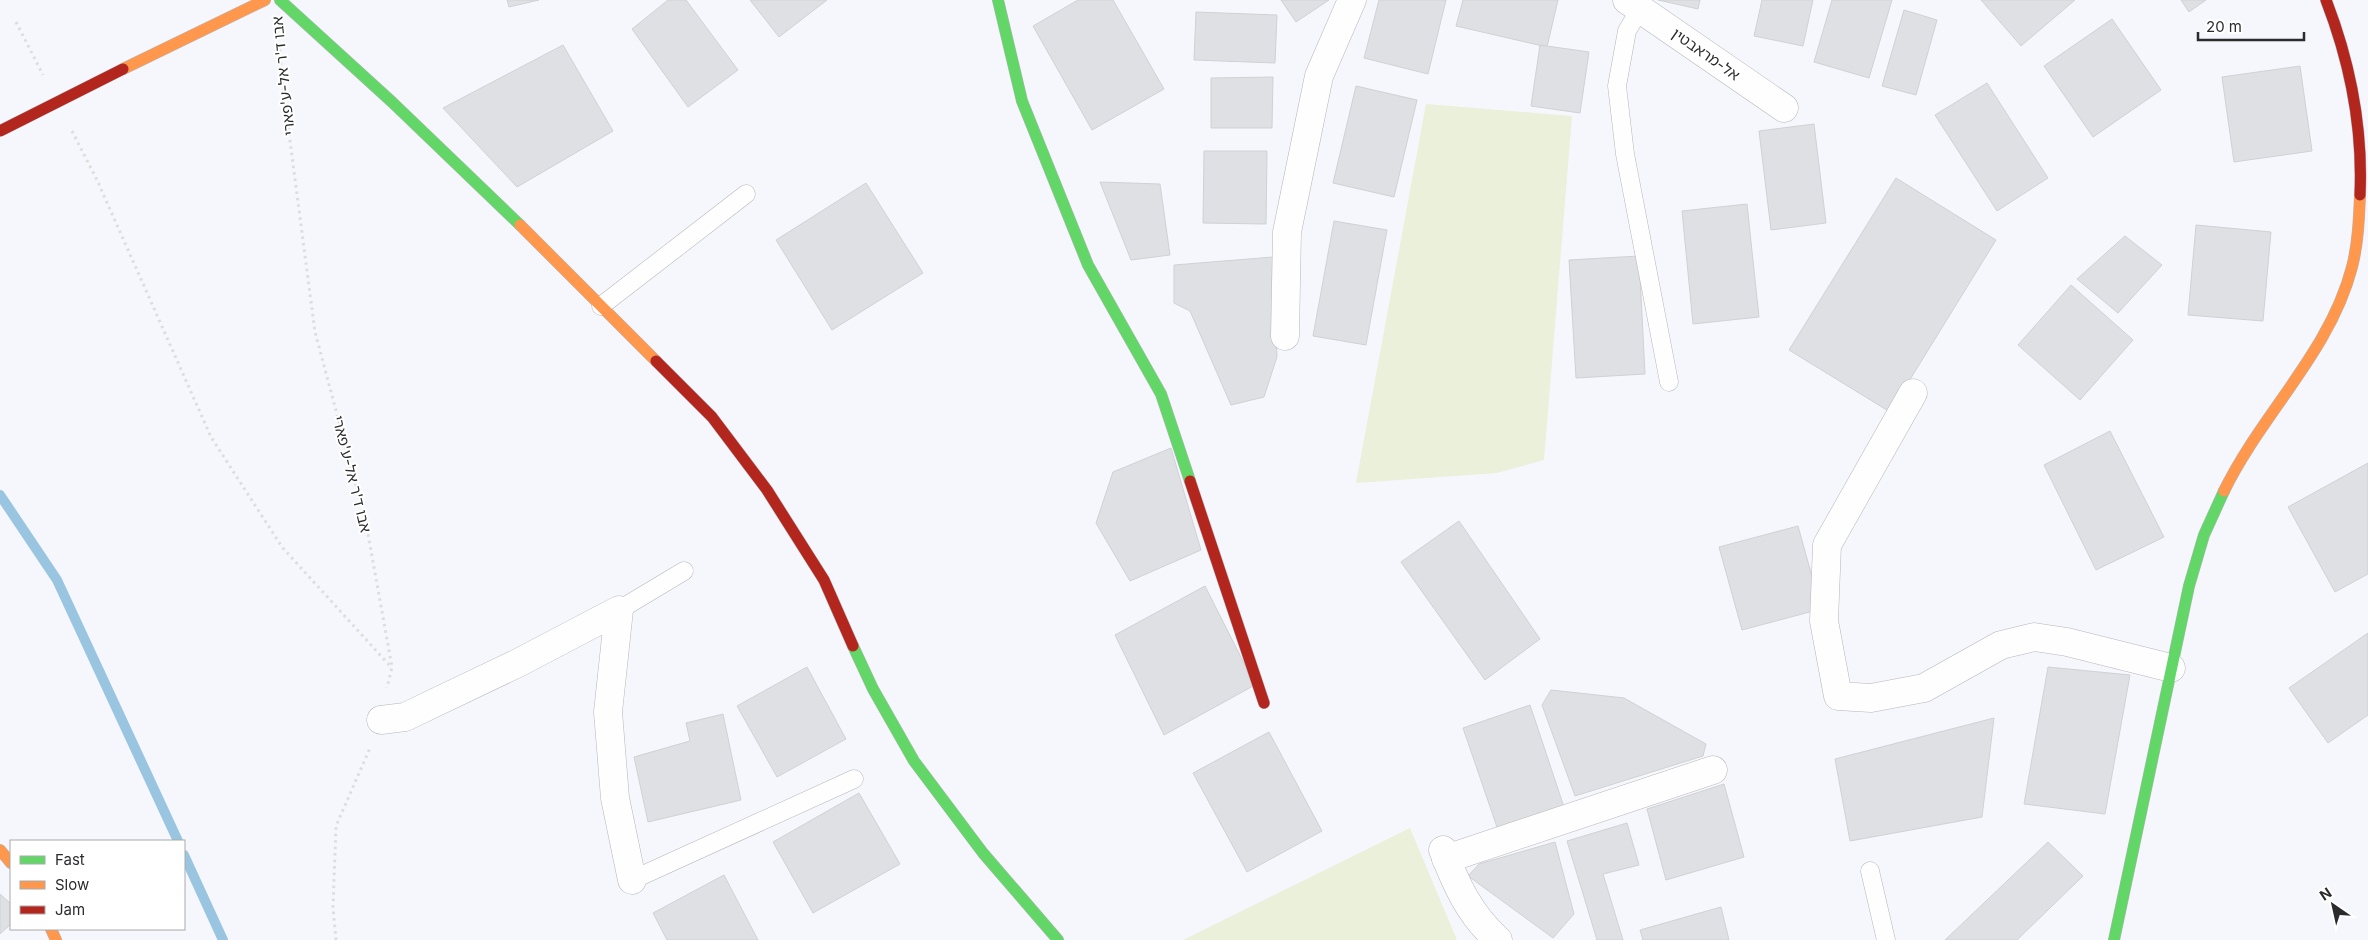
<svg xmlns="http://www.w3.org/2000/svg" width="2368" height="940" viewBox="0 0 2368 940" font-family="Inter,'Noto Sans Hebrew',sans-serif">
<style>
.green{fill:#eaf0da}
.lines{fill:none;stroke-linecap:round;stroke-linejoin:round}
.stream{stroke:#9ac5e1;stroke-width:10}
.building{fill:#dfe0e4;stroke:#d0d1d5}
.lane-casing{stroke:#b6b6ba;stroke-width:19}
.street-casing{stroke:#b6b6ba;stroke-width:29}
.fast-casing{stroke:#b6b6ba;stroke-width:12}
.slow-casing{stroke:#b6b6ba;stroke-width:12}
.jam-casing{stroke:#b6b6ba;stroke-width:12}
.path{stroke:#dcdddd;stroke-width:3;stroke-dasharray:2.5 4;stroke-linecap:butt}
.lane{stroke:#fefeff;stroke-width:18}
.street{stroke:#fefeff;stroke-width:28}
.fast{stroke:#63d668;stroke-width:11}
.slow{stroke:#ff974d;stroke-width:11}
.jam{stroke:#b3261e;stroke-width:11}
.jam-bridge-casing{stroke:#b6b6ba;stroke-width:12;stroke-linecap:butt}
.jam-bridge{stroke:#b3261e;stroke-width:11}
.labels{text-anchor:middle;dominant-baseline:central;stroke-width:4;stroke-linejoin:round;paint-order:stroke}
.street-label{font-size:15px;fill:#2b2b2e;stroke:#fff}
</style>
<rect width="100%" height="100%" fill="#f6f7fc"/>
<g class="green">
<path d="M 1426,104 L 1572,116 L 1544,460 L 1497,473 L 1356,483 Z"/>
<path d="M 1410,828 L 1457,940 L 1183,940 Z"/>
</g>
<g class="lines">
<g class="stream">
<path d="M 0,495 L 57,580 L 178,841"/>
<path d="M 184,855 L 223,940"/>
</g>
</g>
<g class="building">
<path d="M 507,0 L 539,0 L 509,7 Z"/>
<path d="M 668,0 L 686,0 L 738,70 L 688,107 L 632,29 Z"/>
<path d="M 750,0 L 827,0 L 779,37 Z"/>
<path d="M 1078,0 L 1113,0 L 1164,89 L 1092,130 L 1033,26 Z"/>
<path d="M 1281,0 L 1329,0 L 1296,22 Z"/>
<path d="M 1379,0 L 1446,0 L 1428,74 L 1364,58 Z"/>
<path d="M 1463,0 L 1558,0 L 1547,47 L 1456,26 Z"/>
<path d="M 1658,0 L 1700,0 L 1698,9 Z"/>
<path d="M 1762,0 L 1813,0 L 1803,46 L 1754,36 Z"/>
<path d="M 1832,0 L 1892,0 L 1869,78 L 1814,62 Z"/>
<path d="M 1981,0 L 2075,0 L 2021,46 Z"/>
<path d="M 2181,0 L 2206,0 L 2189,12 Z"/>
<path d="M 1904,10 L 1937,20 L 1916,95 L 1882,86 Z"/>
<path d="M 1196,12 L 1277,15 L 1275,63 L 1194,60 Z"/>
<path d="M 2112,19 L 2161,90 L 2093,137 L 2044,66 Z"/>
<path d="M 563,45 L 613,131 L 517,187 L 443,108 Z"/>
<path d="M 1540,45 L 1589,52 L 1580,113 L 1531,106 Z"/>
<path d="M 2300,66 L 2312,151 L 2234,162 L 2222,77 Z"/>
<path d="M 1273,77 L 1272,128 L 1211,128 L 1211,78 Z"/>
<path d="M 1987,83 L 2048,178 L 1997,211 L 1935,115 Z"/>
<path d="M 1356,86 L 1417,100 L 1394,197 L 1333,183 Z"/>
<path d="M 1814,124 L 1826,223 L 1771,230 L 1759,131 Z"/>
<path d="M 1204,151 L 1267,151 L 1266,224 L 1203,223 Z"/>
<path d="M 1896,178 L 1996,240 L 1890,412 L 1789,350 Z"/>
<path d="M 1100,182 L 1160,184 L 1170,255 L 1131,260 Z"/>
<path d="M 866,183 L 923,273 L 832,330 L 776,240 Z"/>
<path d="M 1747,204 L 1759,317 L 1693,324 L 1682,211 Z"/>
<path d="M 1334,221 L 1387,230 L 1366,345 L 1313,336 Z"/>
<path d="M 2196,225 L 2271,232 L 2263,321 L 2188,315 Z"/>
<path d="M 2125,236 L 2162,265 L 2118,313 L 2077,279 Z"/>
<path d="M 1639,256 L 1645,374 L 1576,378 L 1569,260 Z"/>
<path d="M 1273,257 L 1277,357 L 1264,397 L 1231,405 L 1190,311 L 1174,303 L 1174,265 Z"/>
<path d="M 2071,285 L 2133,340 L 2080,400 L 2018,345 Z"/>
<path d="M 2110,431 L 2164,537 L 2096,570 L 2044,465 Z"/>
<path d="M 1171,448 L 1201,550 L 1130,581 L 1096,523 L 1113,472 Z"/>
<path d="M 2368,463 L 2368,574 L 2335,592 L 2288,507 Z"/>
<path d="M 1459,521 L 1540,639 L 1485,680 L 1401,562 Z"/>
<path d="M 1798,526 L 1821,609 L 1742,630 L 1719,547 Z"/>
<path d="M 1205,586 L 1255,685 L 1164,735 L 1115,635 Z"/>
<path d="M 2368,633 L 2368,715 L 2328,743 L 2289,688 Z"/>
<path d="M 807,667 L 846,739 L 777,777 L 737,706 Z"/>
<path d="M 2048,667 L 2130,675 L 2105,814 L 2024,804 Z"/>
<path d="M 1551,690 L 1624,698 L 1706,744 L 1703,756 L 1575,796 L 1542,705 Z"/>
<path d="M 1530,705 L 1565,810 L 1499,833 L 1463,728 Z"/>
<path d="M 723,714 L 741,800 L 648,822 L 634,757 L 690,741 L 686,723 Z"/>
<path d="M 1994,718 L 1982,817 L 1850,841 L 1835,759 Z"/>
<path d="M 1269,732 L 1322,831 L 1247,872 L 1193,773 Z"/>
<path d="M 1724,784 L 1744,857 L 1666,880 L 1647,809 Z"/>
<path d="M 859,793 L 900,864 L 813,913 L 773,842 Z"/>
<path d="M 1627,823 L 1639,865 L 1603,874 L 1623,940 L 1597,940 L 1567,841 Z"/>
<path d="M 1555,842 L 1574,914 L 1553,938 L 1468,876 L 1479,864 Z"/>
<path d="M 2048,842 L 2083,876 L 2017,940 L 1945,940 Z"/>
<path d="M 724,875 L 758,940 L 667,940 L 653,913 Z"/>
<path d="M 0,894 L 11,904 L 11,924 L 0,934 Z"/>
<path d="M 1721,907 L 1729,940 L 1643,940 L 1640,930 Z"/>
</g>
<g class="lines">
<defs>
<g id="lane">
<path d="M 1640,9 L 1627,31 L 1617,86 L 1625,154 L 1669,382"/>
<path d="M 601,306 L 746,194"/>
<path d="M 619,610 L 684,571"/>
<path d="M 1870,871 L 1886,940"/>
<path d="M 632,880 L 854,779"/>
</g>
<g id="street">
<path d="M 1627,0 L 1784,108"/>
<path d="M 1285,336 L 1287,232 L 1319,76 L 1352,0"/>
<path d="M 1913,393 L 1827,545 L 1824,621 L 1838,696 L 1871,698 L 1924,688 L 2001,645 L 2034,637 L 2067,642 L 2171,668"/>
<path d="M 381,720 L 405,717 L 518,663 L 619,610 L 608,712 L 615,798 L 632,880"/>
<path d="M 1443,850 C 1456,885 1470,915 1498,940"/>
<path d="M 1446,859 L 1713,770"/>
</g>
<g id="fast">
<path d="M 280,0 L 392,102 L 520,225"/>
<path d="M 998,0 L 1022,101 L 1088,265 L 1161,394 L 1190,481"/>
<path d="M 853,646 L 873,689 L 914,761 L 983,853 L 1058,940"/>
<path d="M 2114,940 L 2189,586 L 2204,535 L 2224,491"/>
</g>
<g id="slow">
<path d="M 123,69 L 265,0"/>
<path d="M 520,225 L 656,361"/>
<path d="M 2224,491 C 2262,413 2330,352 2352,267 C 2358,244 2359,219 2360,195"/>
<path d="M 0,850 L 11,863"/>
<path d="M 51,929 L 56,940"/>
</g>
<g id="jam">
<path d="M 2326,0 C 2350,62 2363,128 2360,195"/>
<path d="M 656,361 L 712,417 L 767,490 L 824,580 L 853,646"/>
<path d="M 1190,481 L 1264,703"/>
</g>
</defs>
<use href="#lane" class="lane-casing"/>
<use href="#street" class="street-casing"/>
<use href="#fast" class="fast-casing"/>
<use href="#slow" class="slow-casing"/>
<use href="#jam" class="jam-casing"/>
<g class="path">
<path d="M 16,22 L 43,75"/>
<path d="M 279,43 L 284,95 L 315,332 L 366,523 L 392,667 L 387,688"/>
<path d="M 72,131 L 97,180 L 211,437 L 282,547 L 391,667"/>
<path d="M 336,940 L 333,907 L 336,826 L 370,748"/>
</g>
<use href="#lane" class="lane"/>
<use href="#street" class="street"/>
<use href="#fast" class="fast"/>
<use href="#slow" class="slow"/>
<use href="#jam" class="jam"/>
<defs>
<path id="jam-bridge" d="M 0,131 L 123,69"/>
</defs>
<use href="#jam-bridge" class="jam-bridge-casing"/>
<use href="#jam-bridge" class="jam-bridge"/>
</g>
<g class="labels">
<g class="street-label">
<text transform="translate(1706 54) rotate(35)">אל-מראבטין</text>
<text transform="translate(283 76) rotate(-96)">אבו ד'ר אל-ע'פארי</text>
<text transform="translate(352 474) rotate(76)">אבו ד'ר אל-ע'פארי</text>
</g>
</g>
<rect x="10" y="840" width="175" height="90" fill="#ffffff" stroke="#aaaaab"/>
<rect x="20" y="856" width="25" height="8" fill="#63d668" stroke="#aaaaab"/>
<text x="55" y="865" font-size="15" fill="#2b2b2e">Fast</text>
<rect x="20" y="881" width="25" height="8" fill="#ff974d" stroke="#aaaaab"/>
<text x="55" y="890" font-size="15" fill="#2b2b2e">Slow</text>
<rect x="20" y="906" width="25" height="8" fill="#b3261e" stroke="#aaaaab"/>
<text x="55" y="915" font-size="15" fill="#2b2b2e">Jam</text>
<g transform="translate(2333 905) rotate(326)" stroke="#ffffff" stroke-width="4" paint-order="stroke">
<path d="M0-4L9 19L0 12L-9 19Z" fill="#2b2b2e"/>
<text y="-8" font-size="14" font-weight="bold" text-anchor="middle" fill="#2b2b2e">N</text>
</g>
<path d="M2198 32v8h106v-8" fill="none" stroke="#2b2b2e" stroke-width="2.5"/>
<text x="2206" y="32" font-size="15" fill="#2b2b2e" stroke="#ffffff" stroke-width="4" paint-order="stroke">20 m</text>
</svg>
